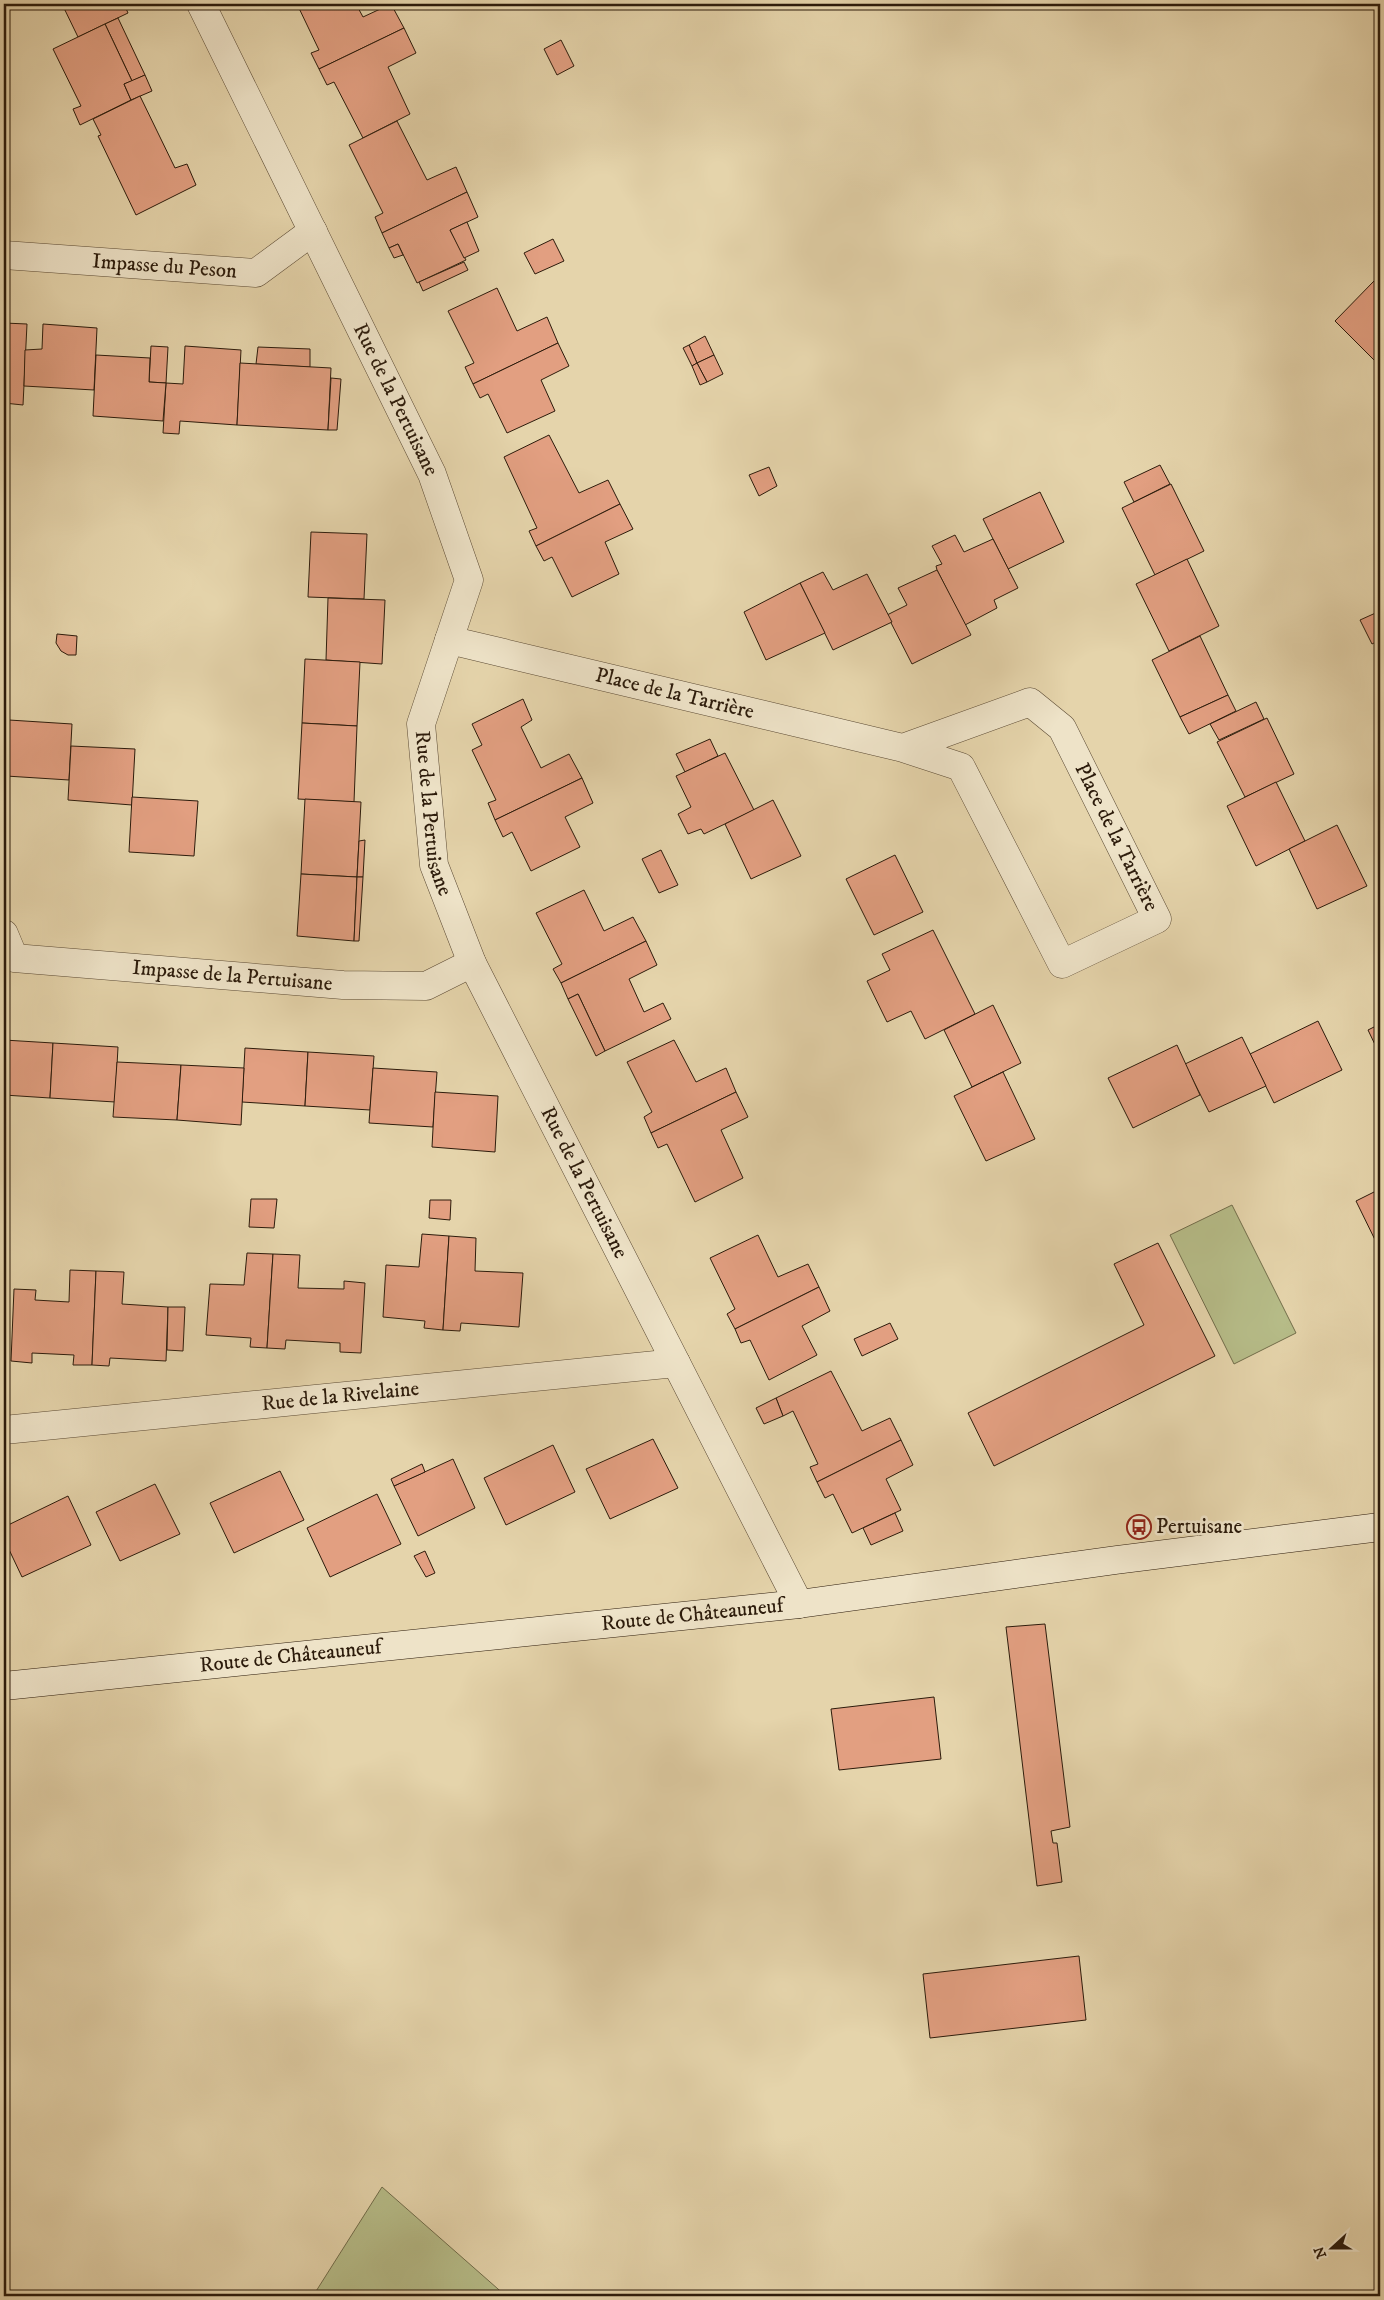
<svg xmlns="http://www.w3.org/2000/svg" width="1384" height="2300" viewBox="0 0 1384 2300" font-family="'IM FELL DW Pica',serif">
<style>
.green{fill:#b6bc88;stroke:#716c4a}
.building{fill:#e29f81;stroke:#2c1b0b}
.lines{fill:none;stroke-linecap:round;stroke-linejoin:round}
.minor-casing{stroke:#5a4933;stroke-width:29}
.secondary-casing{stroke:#2c1b0b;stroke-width:29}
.minor{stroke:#eee3c8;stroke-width:28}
.secondary{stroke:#eee3c8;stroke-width:28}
.labels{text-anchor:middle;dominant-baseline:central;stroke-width:5;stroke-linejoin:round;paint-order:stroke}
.street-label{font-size:21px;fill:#2c1b0b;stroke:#eee3c8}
.poi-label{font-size:21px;fill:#2c1b0b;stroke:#eee3c8;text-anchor:start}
</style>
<rect width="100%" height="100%" fill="#e5d4ab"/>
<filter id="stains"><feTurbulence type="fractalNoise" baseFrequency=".004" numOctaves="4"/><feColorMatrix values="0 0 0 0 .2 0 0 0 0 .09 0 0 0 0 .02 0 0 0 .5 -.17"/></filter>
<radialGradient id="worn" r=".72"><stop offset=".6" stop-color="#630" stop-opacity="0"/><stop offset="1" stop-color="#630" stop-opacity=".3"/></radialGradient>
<g class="green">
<path d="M 1232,1205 L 1296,1333 L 1234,1364 L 1170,1235 Z"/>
<path d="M 382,2187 L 506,2296 L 313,2296 Z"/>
</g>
<g class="building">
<path d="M 62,4 L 124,4 L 128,13 L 78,37 Z"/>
<path d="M 297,4 L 356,4 L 363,17 L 391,4 L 404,28 L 319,69 L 311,53 L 319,50 Z"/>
<path d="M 118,18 L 145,75 L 132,81 L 105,24 Z"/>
<path d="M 105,24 L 132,81 L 124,84 L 131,100 L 80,125 L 73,109 L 81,106 L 53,49 Z"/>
<path d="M 404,28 L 416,53 L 388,67 L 410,114 L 363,138 L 334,82 L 327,85 L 319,69 Z"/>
<path d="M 561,40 L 574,66 L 557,75 L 544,49 Z"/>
<path d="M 145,75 L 152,91 L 131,100 L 124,84 Z"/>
<path d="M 140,96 L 175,168 L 187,164 L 196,185 L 136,215 L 98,136 L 101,135 L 93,119 Z"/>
<path d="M 397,121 L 427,180 L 456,167 L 467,192 L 382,233 L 375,217 L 383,213 L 349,145 Z"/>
<path d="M 467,192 L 478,217 L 450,230 L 466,260 L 417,283 L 398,244 L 389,248 L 382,233 Z"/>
<path d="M 467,222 L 479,251 L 464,258 L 450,230 Z"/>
<path d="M 553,239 L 564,261 L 535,274 L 524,253 Z"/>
<path d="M 398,244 L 403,255 L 394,258 L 389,248 Z"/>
<path d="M 464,262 L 468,270 L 423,291 L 419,282 Z"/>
<path d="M 1374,281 L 1380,288 L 1380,366 L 1335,321 Z"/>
<path d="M 497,288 L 517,331 L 547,317 L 558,343 L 473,384 L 465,367 L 474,363 L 448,311 Z"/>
<path d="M 4,323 L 27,324 L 23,405 L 4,403 Z"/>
<path d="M 43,324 L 97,328 L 94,390 L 24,386 L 25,350 L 42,349 Z"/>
<path d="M 705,336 L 714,355 L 697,363 L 689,345 Z"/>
<path d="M 558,343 L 569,366 L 541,380 L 555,411 L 507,433 L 488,394 L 480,398 L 473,384 Z"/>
<path d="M 689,345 L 697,363 L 692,366 L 683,348 Z"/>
<path d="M 151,346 L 168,347 L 166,383 L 149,382 Z"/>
<path d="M 185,346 L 241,350 L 237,425 L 180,421 L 179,434 L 163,433 L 166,383 L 183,384 Z"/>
<path d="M 258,347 L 310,349 L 310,367 L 256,364 Z"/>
<path d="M 96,355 L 150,358 L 149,382 L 166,383 L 163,421 L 93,416 Z"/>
<path d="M 714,355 L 723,374 L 707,382 L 697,363 Z"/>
<path d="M 240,363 L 331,368 L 328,430 L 237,425 Z"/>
<path d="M 697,363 L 707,382 L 700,385 L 692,366 Z"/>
<path d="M 331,378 L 341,379 L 337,430 L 328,430 Z"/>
<path d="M 549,435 L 579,493 L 608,480 L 620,504 L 536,546 L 529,531 L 537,528 L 504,457 Z"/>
<path d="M 1160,465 L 1170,484 L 1134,502 L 1124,482 Z"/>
<path d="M 769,467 L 777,486 L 759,496 L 749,475 Z"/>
<path d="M 1171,484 L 1204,551 L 1155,575 L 1122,508 Z"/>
<path d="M 1040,492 L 1064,542 L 1008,569 L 983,519 Z"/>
<path d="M 620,504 L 633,529 L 605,542 L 619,574 L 572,597 L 552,557 L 544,561 L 536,546 Z"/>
<path d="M 311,532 L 367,534 L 364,599 L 308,597 Z"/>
<path d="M 955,535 L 964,552 L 993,539 L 1018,588 L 994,600 L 997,608 L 965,625 L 937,570 L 936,566 L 942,564 L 932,546 Z"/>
<path d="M 1187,559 L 1219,626 L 1169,651 L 1136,584 Z"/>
<path d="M 937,570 L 971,635 L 912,664 L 887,615 L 907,605 L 898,588 Z"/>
<path d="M 823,572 L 833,590 L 867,574 L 892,622 L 833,650 L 800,583 Z"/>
<path d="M 800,583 L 825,633 L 766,660 L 744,612 Z"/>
<path d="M 328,598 L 385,600 L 382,664 L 326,660 Z"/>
<path d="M 1380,611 L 1380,640 L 1372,644 L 1360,620 Z"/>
<path d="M 57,634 L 77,636 L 76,655 L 68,655 L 61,651 L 56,643 Z"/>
<path d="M 1200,636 L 1228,695 L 1180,717 L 1152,660 Z"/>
<path d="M 305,659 L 360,662 L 357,726 L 302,723 Z"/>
<path d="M 1228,695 L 1236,711 L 1189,734 L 1180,717 Z"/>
<path d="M 523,699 L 532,720 L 521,727 L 541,768 L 569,754 L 582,778 L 495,820 L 488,803 L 496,800 L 472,750 L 482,745 L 472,724 Z"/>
<path d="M 1256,702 L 1264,719 L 1219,740 L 1210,724 Z"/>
<path d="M 1267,718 L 1294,774 L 1245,797 L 1217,742 Z"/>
<path d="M 4,720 L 9,720 L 6,776 L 4,776 Z"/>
<path d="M 9,720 L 72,724 L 69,780 L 6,776 Z"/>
<path d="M 302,723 L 357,726 L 354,802 L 298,799 Z"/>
<path d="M 710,739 L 718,756 L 685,772 L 676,754 Z"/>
<path d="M 71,746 L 135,749 L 132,805 L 68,800 Z"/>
<path d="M 725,753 L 754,810 L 704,834 L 701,829 L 688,834 L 678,814 L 691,807 L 676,776 Z"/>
<path d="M 582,778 L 593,803 L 565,817 L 580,847 L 531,871 L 512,832 L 503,837 L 495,820 Z"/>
<path d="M 1276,782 L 1305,841 L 1256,866 L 1227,806 Z"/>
<path d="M 132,797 L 198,801 L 194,856 L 129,852 Z"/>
<path d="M 305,799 L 361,802 L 357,877 L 301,874 Z"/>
<path d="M 773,800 L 801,856 L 751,879 L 725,824 Z"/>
<path d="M 1337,825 L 1367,886 L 1317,909 L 1289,849 Z"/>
<path d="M 365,840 L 363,877 L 357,877 L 359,841 Z"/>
<path d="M 661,850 L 678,885 L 659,893 L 642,859 Z"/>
<path d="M 895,855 L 923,912 L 874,935 L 846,879 Z"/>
<path d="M 301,874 L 357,877 L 354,941 L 297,936 Z"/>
<path d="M 357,877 L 363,877 L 359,941 L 354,941 Z"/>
<path d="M 584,890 L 604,931 L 633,917 L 646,941 L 561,983 L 553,969 L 562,964 L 536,913 Z"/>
<path d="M 933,930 L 975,1014 L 925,1039 L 911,1011 L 887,1022 L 867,981 L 890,970 L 882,954 Z"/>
<path d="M 646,941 L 657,965 L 629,979 L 644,1012 L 663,1003 L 671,1019 L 605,1051 L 578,994 L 568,999 L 561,983 Z"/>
<path d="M 578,994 L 605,1051 L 596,1056 L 568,999 Z"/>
<path d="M 993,1005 L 1021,1063 L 972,1087 L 944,1030 Z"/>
<path d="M 1318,1021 L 1342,1070 L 1274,1103 L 1250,1054 Z"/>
<path d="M 1380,1024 L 1380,1055 L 1368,1030 Z"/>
<path d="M 1242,1037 L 1266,1086 L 1209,1112 L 1185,1064 Z"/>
<path d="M 4,1040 L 53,1043 L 50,1098 L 4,1095 Z"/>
<path d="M 674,1040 L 696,1082 L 726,1068 L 736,1092 L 651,1133 L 644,1117 L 652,1112 L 627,1062 Z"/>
<path d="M 53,1043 L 118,1047 L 115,1102 L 50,1098 Z"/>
<path d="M 1177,1045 L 1200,1095 L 1133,1128 L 1108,1078 Z"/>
<path d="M 245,1048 L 308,1052 L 305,1106 L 242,1102 Z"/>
<path d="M 308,1052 L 374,1056 L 370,1110 L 305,1106 Z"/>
<path d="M 117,1062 L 181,1065 L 177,1120 L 113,1117 Z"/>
<path d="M 181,1065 L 244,1068 L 241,1125 L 177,1120 Z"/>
<path d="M 373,1068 L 437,1072 L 433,1127 L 369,1123 Z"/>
<path d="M 1003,1072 L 1035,1139 L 986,1161 L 954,1096 Z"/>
<path d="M 435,1092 L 498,1096 L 495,1152 L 432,1147 Z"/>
<path d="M 736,1092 L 748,1117 L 721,1130 L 743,1178 L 695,1202 L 667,1144 L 658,1148 L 651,1133 Z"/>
<path d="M 1380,1189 L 1380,1250 L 1356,1201 Z"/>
<path d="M 251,1199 L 277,1199 L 274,1228 L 249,1227 Z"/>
<path d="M 430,1200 L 451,1200 L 450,1220 L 429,1218 Z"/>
<path d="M 422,1234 L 449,1236 L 443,1330 L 424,1328 L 425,1321 L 383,1317 L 386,1265 L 419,1267 Z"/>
<path d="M 758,1235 L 778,1277 L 808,1264 L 819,1287 L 735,1329 L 727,1314 L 735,1309 L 710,1258 Z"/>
<path d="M 449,1236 L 476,1238 L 475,1271 L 523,1273 L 519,1327 L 461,1323 L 460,1331 L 443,1330 Z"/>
<path d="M 1158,1243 L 1215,1356 L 994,1466 L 968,1413 L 1144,1325 L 1114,1264 Z"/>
<path d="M 247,1253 L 273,1254 L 267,1348 L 250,1347 L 251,1338 L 206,1335 L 210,1284 L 244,1285 Z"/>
<path d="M 273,1254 L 300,1255 L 298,1288 L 344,1289 L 344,1281 L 365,1283 L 361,1353 L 340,1352 L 340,1343 L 286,1340 L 285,1349 L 267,1348 Z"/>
<path d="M 70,1270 L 96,1271 L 92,1365 L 73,1365 L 74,1355 L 32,1353 L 32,1363 L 11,1361 L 14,1289 L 36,1290 L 35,1300 L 69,1302 Z"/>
<path d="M 96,1271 L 124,1272 L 122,1304 L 168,1307 L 166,1361 L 110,1358 L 109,1366 L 92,1365 Z"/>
<path d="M 819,1287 L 830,1311 L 802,1326 L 817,1355 L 769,1380 L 750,1340 L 741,1343 L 735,1329 Z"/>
<path d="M 168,1307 L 185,1307 L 183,1351 L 167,1350 Z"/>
<path d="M 890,1323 L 898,1339 L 862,1356 L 854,1339 Z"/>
<path d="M 831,1371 L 862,1431 L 890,1418 L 901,1440 L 817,1482 L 810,1467 L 818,1464 L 793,1411 L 783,1416 L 776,1398 Z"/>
<path d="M 776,1398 L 783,1416 L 764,1424 L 756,1408 Z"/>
<path d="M 653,1439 L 678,1488 L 610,1519 L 586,1469 Z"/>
<path d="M 901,1440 L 913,1465 L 886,1479 L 901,1510 L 852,1533 L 833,1494 L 825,1498 L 817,1482 Z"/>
<path d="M 553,1445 L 575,1492 L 506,1525 L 484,1478 Z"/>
<path d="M 453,1459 L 475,1508 L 418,1536 L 394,1486 Z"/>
<path d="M 422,1464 L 425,1472 L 394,1486 L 391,1479 Z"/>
<path d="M 280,1471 L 304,1520 L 234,1553 L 210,1503 Z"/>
<path d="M 155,1484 L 180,1534 L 120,1561 L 96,1512 Z"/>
<path d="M 377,1494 L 401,1544 L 330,1577 L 307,1528 Z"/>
<path d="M 68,1496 L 91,1545 L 22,1577 L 4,1539 L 4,1527 Z"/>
<path d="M 895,1513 L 903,1531 L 871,1545 L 863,1528 Z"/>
<path d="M 425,1551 L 435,1573 L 426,1577 L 414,1556 Z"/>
<path d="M 1045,1624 L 1070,1827 L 1051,1831 L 1053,1843 L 1057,1843 L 1062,1882 L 1037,1886 L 1006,1627 Z"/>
<path d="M 934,1697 L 941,1759 L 839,1770 L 831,1709 Z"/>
<path d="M 1079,1956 L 1086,2020 L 930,2038 L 923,1974 Z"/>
</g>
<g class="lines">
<defs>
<g id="minor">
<path id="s1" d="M 201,4 L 432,474 L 469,580 L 421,724 L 434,865 L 472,963 L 799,1604"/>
<path id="s2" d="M 4,255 L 256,273 L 313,231"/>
<path id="s3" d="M 449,640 L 903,748 L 1030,702 L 1062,728 L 1157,919 L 1062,964 L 961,767 L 903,748"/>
<path id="s4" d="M 4,934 L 14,958 L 343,985 L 426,986 L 472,963"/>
<path id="s5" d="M 4,1430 L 676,1363"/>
</g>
<g id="secondary">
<path id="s6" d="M 4,1686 L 799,1604 L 1116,1560 L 1380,1527"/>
</g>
</defs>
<use href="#minor" class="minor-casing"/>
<use href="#secondary" class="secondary-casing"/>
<use href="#minor" class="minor"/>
<use href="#secondary" class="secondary"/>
</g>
<defs>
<symbol id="bus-ring" viewBox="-11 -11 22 22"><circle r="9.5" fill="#eee3c8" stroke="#8f2418" stroke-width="1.5"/><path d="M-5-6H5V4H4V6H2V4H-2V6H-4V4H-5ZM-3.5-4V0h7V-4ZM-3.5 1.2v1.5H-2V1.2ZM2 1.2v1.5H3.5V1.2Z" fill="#8f2418"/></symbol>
</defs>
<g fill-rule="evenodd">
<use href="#bus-ring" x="1125" y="1513" width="28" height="28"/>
</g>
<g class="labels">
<g class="street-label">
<text stroke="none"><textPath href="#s2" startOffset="161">Impasse du Peson</textPath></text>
<text stroke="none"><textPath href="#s1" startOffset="441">Rue de la Pertuisane</textPath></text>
<text stroke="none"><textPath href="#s3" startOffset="232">Place de la Tarrière</textPath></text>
<text stroke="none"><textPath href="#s1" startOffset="878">Rue de la Pertuisane</textPath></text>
<text stroke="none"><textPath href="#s3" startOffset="765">Place de la Tarrière</textPath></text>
<text stroke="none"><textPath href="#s4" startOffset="245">Impasse de la Pertuisane</textPath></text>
<text stroke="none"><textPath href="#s1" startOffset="1281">Rue de la Pertuisane</textPath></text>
<text stroke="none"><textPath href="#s5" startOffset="338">Rue de la Rivelaine</textPath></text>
<text stroke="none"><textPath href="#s6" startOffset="692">Route de Châteauneuf</textPath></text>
<text stroke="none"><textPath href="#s6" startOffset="288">Route de Châteauneuf</textPath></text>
</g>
<g class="poi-label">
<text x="1156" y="1527">Pertuisane</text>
</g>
</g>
<rect width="1384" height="2300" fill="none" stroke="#e5d4ab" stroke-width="20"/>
<rect x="5" y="5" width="1374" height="2290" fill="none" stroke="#2c1b0b" stroke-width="2.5"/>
<rect x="10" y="10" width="1364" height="2280" fill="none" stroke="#2c1b0b"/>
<g transform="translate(1332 2248) rotate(249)" stroke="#eee3c8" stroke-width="4" paint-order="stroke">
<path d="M0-4L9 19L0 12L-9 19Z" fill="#2c1b0b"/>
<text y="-8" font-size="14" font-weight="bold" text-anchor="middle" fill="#2c1b0b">N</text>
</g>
<rect width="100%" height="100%" filter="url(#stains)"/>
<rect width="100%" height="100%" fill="url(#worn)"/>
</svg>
